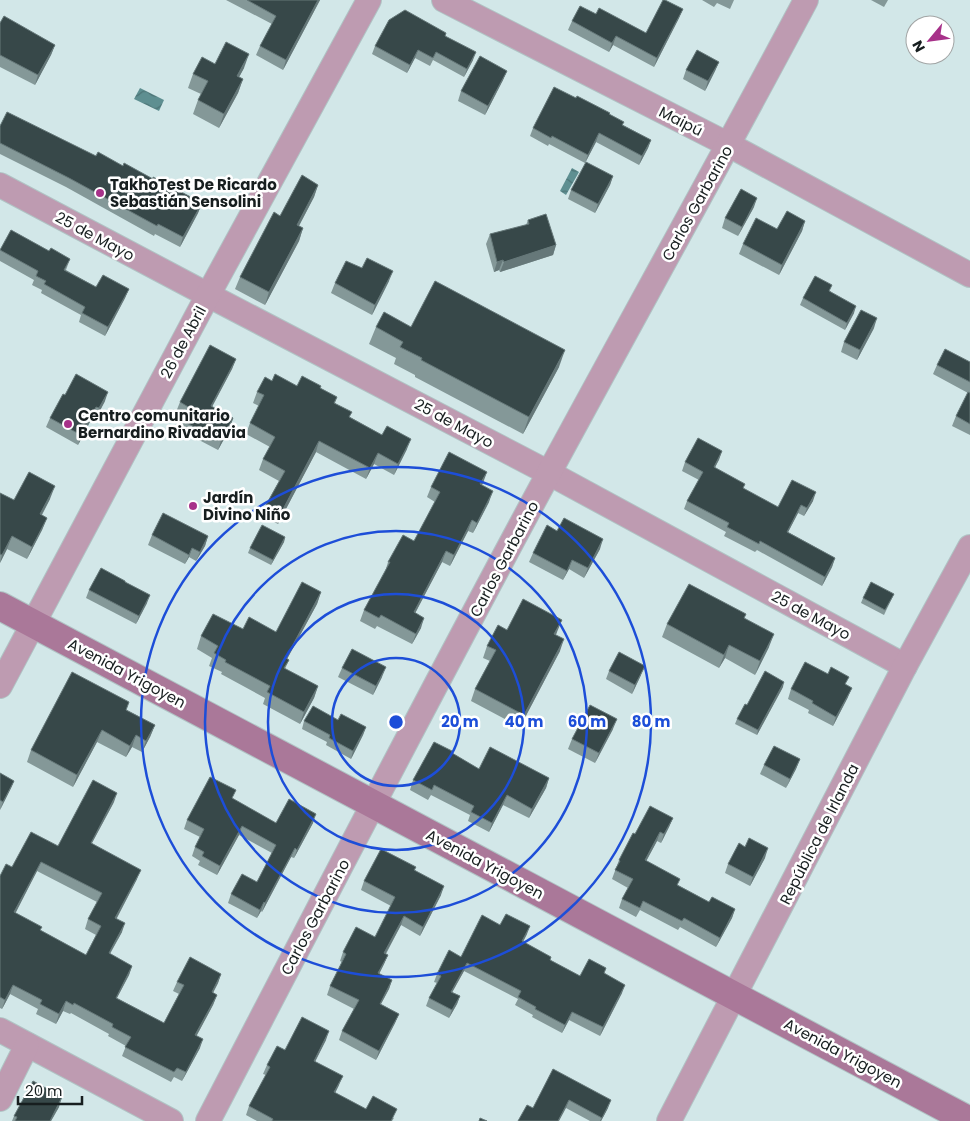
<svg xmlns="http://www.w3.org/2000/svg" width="970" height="1121" viewBox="0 0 970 1121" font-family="Poppins,sans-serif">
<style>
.water{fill:url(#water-waves)}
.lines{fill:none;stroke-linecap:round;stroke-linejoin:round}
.minor-casing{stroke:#b0c3c4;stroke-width:26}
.secondary-casing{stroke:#b0c3c4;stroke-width:30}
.minor{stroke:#be9bb1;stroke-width:24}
.secondary{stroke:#aa7899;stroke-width:28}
.wall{fill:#849898;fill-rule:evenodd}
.shaded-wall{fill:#667879}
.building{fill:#374849;stroke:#667879;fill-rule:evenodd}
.ring{fill:none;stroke:#1d4ed8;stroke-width:2.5}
.poi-dot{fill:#a73189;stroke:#fff;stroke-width:2}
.labels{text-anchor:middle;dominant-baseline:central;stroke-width:5;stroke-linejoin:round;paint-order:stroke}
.street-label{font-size:15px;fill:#171e1f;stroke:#fff}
.poi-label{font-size:15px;font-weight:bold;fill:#171e1f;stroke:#fff;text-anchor:start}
.centre{fill:#1d4ed8;stroke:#fff;stroke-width:2.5}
.ring-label{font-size:15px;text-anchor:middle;font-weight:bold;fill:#1d4ed8;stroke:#fff;stroke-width:5;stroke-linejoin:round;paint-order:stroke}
</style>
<defs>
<pattern id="water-waves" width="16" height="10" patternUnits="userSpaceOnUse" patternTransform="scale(1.25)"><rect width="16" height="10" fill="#5e8f91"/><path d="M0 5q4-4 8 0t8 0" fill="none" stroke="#4d7476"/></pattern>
</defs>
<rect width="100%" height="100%" fill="#d2e7e8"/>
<g class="water">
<path d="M 140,88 L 164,100 L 159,111 L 134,99 Z"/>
<path d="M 572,168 L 579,172 L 566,195 L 560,191 Z"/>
</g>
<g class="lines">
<defs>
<g id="minor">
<path d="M 444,0 L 729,145 L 970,275"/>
<path d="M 0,185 L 208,295 L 549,473 L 905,666"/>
<path d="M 0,686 L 208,295 L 369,0"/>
<path d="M 0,1030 L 171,1121"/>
<path d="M 0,1099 L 27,1045"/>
<path d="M 208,1121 C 321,904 433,687 550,471 C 635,314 722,158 806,0"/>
<path d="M 669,1121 L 905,666 L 970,547"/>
</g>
<path id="secondary" d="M 0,606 L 970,1121"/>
</defs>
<use href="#minor" class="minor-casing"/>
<use href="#secondary" class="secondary-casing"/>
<use href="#minor" class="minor"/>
<use href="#secondary" class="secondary"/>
</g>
<g class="wall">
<path d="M 226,0 L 320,0 L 283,70 L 256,55 L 260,46 L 272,24 Z"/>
<path d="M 702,0 L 734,0 L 730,9 L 717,3 L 714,7 Z"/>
<path d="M 871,0 L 888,0 L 884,7 Z"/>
<path d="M 683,9 L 679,18 L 654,67 L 613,45 L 609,52 L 568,30 L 572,21 L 596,14 L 646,33 Z"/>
<path d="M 0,23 L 55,45 L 51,55 L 35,85 L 0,67 Z"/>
<path d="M 446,33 L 445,36 L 473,60 L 464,77 L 433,60 L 430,66 L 415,58 L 407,73 L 372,54 L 375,46 Z"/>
<path d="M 719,62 L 715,71 L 705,91 L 683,79 L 686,70 Z"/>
<path d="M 215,64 L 244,68 L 239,77 L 243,79 L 238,93 L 219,128 L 193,114 L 198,100 L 201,94 L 188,88 L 193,74 Z"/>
<path d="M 507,71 L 503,80 L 485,115 L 458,101 L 461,91 Z"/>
<path d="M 609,114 L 623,125 L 651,140 L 648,148 L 639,165 L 596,142 L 585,163 L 549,144 L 548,146 L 530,136 L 533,128 Z"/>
<path d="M 0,126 L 96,156 L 123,166 L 202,203 L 198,213 L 180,247 L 155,234 L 154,236 L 66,187 L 0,154 Z"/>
<path d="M 613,176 L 610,185 L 595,213 L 568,199 L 571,190 Z"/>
<path d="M 318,185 L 314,197 L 299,226 L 303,228 L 299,241 L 265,305 L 235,289 L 240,277 Z"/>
<path d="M 754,207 L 738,236 L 722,228 L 725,218 Z"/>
<path d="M 528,220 L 556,245 L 553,255 L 500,272 L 499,270 L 494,272 L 486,244 L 490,234 L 526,225 Z"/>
<path d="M 805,221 L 802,231 L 779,275 L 739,254 L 743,244 L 777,229 Z"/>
<path d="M 11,230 L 49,251 L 70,259 L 66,270 L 96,287 L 129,289 L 125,298 L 105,336 L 79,322 L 81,315 L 41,293 L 42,290 L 32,285 L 34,280 L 0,261 L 0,251 Z"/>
<path d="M 362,268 L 389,281 L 372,315 L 331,293 L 335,283 Z"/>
<path d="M 830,291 L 854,313 L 845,330 L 800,305 L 803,298 Z"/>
<path d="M 376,327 L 411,327 L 559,367 L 523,434 L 415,377 L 415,375 L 394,364 L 396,358 L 369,344 Z"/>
<path d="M 874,328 L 857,360 L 841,352 L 844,342 Z"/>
<path d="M 236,359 L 232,369 L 212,407 L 233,418 L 230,428 L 218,450 L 180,430 L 185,417 L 176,412 L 180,402 Z"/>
<path d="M 970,362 L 970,435 L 952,426 L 956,416 L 968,393 L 933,374 L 937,365 Z"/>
<path d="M 272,381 L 297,386 L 320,388 L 337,397 L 335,403 L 350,417 L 407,449 L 394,475 L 374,464 L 366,479 L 316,452 L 278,524 L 262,516 L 266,505 L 279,481 L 259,470 L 263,459 L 270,447 L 246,434 L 250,423 L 259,406 L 253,403 L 257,392 Z"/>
<path d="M 105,401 L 96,418 L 93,416 L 78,445 L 46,427 L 50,418 Z"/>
<path d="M 722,451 L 715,468 L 743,489 L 778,507 L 813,501 L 804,516 L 798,513 L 788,532 L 835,558 L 832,567 L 822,586 L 757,550 L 755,552 L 724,536 L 726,532 L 684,509 L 687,501 L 699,480 L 682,471 L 685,462 Z"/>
<path d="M 483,483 L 482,485 L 489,502 L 473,533 L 468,531 L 450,566 L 442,562 L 415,613 L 421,628 L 412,644 L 377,626 L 375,629 L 360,621 L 364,610 L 385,572 L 388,562 L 414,541 L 435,502 L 427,497 L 431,487 Z"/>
<path d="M 0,493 L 14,500 L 50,499 L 42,515 L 47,518 L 42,530 L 27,559 L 7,549 L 0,563 Z"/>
<path d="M 557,531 L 600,549 L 584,578 L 569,569 L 563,580 L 529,562 L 533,553 Z"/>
<path d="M 152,535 L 208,536 L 205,546 L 196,561 L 189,557 L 185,564 L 148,545 Z"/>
<path d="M 285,537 L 284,542 L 271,565 L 248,553 L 250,548 Z"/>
<path d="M 125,582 L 147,603 L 136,624 L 86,598 L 89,590 Z"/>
<path d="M 321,592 L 317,604 L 287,659 L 289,660 L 285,669 L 318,686 L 314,698 L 300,724 L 263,704 L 265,698 L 221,674 L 222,672 L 209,666 L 212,658 L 197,649 L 201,636 L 243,629 L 276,632 Z"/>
<path d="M 894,594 L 884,615 L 861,603 L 863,598 Z"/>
<path d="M 746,614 L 744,618 L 769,647 L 755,675 L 725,658 L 719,668 L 662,637 L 667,624 Z"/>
<path d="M 507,630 L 557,632 L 556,635 L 560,651 L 520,727 L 471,701 L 475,689 L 490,661 L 483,658 L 487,646 Z"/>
<path d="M 342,668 L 382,677 L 373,695 L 338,677 Z"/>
<path d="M 609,671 L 641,675 L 632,694 L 606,679 Z"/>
<path d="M 846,685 L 848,697 L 833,726 L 808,713 L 809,710 L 788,699 L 791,689 Z"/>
<path d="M 783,687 L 757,735 L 735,724 L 737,719 L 747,705 Z"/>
<path d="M 127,710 L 155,725 L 150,737 L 142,752 L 132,747 L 126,757 L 97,742 L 73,787 L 27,762 L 31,750 Z"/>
<path d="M 338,720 L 366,727 L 363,735 L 351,759 L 326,745 L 327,742 L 302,729 L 304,721 Z"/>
<path d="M 613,729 L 595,763 L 568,749 L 572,739 Z"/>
<path d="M 452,753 L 479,769 L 549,778 L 546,788 L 529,818 L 503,805 L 489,832 L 468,821 L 470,815 L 431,795 L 428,800 L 410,790 L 413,780 Z"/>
<path d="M 800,759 L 796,769 L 786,788 L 760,774 L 764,765 Z"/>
<path d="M 0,773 L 14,781 L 11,788 L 0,810 Z"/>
<path d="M 233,799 L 276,823 L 313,823 L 294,858 L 291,857 L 262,912 L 261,911 L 257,918 L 228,903 L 231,894 L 257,882 L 272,853 L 239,835 L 217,875 L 198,865 L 200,861 L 192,856 L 195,847 L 200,837 L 184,829 L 187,820 Z"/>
<path d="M 114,802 L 92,843 L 137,879 L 117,918 L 122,932 L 110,954 L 132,966 L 129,975 L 117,998 L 164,1023 L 179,994 L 173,991 L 177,982 L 221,974 L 218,983 L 213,993 L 217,995 L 213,1005 L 197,1035 L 200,1048 L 182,1081 L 174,1077 L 171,1082 L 122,1056 L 126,1046 L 108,1036 L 109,1034 L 71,1013 L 70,1014 L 63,1011 L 56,1024 L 36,1014 L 38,1009 L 10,994 L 2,1009 L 0,1008 L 0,876 L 12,867 L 58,846 ZM 37,871 L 97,902 L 88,919 L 85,929 L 96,935 L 86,955 L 40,930 L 15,913 Z"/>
<path d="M 673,818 L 669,827 L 661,843 L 657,841 L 646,861 L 678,885 L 709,902 L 735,909 L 732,918 L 716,947 L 680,927 L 678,930 L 640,910 L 636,917 L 619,908 L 622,899 L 628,888 L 612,879 L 619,860 Z"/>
<path d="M 765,858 L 750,886 L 725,873 L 728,864 Z"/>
<path d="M 416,867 L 415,870 L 441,895 L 420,936 L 401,925 L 386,954 L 388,955 L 384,964 L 379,974 L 392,980 L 389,989 L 381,1004 L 399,1014 L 395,1023 L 376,1060 L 339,1040 L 342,1031 L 354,1009 L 327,995 L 330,986 L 342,962 L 340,961 L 343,952 L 375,937 L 391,906 L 361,890 L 364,881 Z"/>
<path d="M 500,925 L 527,934 L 523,942 L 551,957 L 550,960 L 580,976 L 606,968 L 604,974 L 622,993 L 600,1036 L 569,1020 L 562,1033 L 532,1017 L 533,1015 L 515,1005 L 518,999 L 464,971 L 452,992 L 460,996 L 457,1004 L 449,1018 L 426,1006 L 429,998 L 437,983 L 434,982 L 437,974 L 461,957 Z"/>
<path d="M 326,1040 L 315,1061 L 339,1085 L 335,1093 L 366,1109 L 394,1118 L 392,1121 L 257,1121 L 246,1115 L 249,1106 L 266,1075 L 263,1074 L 267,1065 L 285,1050 Z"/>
<path d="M 553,1069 L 608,1108 L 601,1121 L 590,1121 L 566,1108 L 533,1108 Z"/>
<path d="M 59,1107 L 51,1121 L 12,1121 L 14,1116 Z"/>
</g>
<g class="shaded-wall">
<path d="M 318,0 L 320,0 L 283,70 L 286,60 Z"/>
<path d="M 683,9 L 679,18 L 654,67 L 657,58 Z"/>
<path d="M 616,36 L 613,45 L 609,52 L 612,43 Z"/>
<path d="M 55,45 L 51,55 L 35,85 L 38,75 Z"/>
<path d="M 418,50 L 415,58 L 407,73 L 410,65 Z"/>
<path d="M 476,52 L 473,60 L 464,77 L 467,69 Z"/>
<path d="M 249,54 L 244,68 L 232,90 L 237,76 Z"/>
<path d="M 719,62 L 715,71 L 705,91 L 708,81 Z"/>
<path d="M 507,71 L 503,80 L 485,115 L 488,106 Z"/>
<path d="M 243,79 L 238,93 L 219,128 L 224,114 Z"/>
<path d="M 599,133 L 596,142 L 585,163 L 588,155 Z"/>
<path d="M 651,140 L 648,148 L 639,165 L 642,156 Z"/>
<path d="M 613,176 L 610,185 L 595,213 L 598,204 Z"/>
<path d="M 318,185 L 314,197 L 293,237 L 297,225 Z"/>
<path d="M 757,198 L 754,207 L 738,236 L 742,227 Z"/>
<path d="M 202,203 L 198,213 L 180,247 L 183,237 Z"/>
<path d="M 805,221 L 802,231 L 779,275 L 782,265 Z"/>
<path d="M 303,228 L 299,241 L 265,305 L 269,292 Z"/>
<path d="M 556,245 L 553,255 L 500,272 L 504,262 Z"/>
<path d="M 503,260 L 499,270 L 494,272 L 497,262 Z"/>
<path d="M 393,271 L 389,281 L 372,315 L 375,305 Z"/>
<path d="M 129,289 L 125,298 L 105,336 L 108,327 Z"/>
<path d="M 856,306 L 854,313 L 845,330 L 847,323 Z"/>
<path d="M 877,318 L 874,328 L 857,360 L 860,350 Z"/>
<path d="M 565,350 L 559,367 L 523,434 L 529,417 Z"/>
<path d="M 236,359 L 232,369 L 207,416 L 211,406 Z"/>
<path d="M 108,392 L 105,401 L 96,418 L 99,408 Z"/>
<path d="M 96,407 L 93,416 L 78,445 L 81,435 Z"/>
<path d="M 233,418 L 230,428 L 218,450 L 221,441 Z"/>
<path d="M 411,439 L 407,449 L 394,475 L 398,464 Z"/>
<path d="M 319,441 L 316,452 L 278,524 L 281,513 Z"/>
<path d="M 722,451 L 719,460 L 710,476 L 714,467 Z"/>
<path d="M 378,453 L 374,464 L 366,479 L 370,468 Z"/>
<path d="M 487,472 L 483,483 L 476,495 L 480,484 Z"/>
<path d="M 55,486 L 50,499 L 35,527 L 40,514 Z"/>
<path d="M 493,491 L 489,502 L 473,533 L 477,523 Z"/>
<path d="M 816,492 L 813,501 L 804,516 L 807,508 Z"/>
<path d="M 801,505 L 798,513 L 784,540 L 787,532 Z"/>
<path d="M 47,518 L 42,530 L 27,559 L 32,547 Z"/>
<path d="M 472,520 L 468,531 L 450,566 L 454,555 Z"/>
<path d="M 12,536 L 7,549 L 0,563 L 2,555 Z"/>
<path d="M 208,536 L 205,546 L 196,561 L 200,552 Z"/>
<path d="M 285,537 L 284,542 L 271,565 L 273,560 Z"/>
<path d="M 603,539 L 600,549 L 584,578 L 588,568 Z"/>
<path d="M 192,548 L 189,557 L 185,564 L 189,555 Z"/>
<path d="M 446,551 L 442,562 L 410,623 L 414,612 Z"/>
<path d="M 835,558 L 832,567 L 822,586 L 825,577 Z"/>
<path d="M 572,560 L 569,569 L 563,580 L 567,571 Z"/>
<path d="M 321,592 L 317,604 L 281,670 L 286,658 Z"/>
<path d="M 150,595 L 147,603 L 136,624 L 139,616 Z"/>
<path d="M 424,618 L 421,628 L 412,644 L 416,634 Z"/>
<path d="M 562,620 L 557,632 L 550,646 L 554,634 Z"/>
<path d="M 774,634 L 769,647 L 755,675 L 760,661 Z"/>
<path d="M 564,639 L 560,651 L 520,727 L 524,715 Z"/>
<path d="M 729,645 L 725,658 L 719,668 L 724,655 Z"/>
<path d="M 645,666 L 641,675 L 632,694 L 635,685 Z"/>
<path d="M 386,667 L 382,677 L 373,695 L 376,686 Z"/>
<path d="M 784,682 L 783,687 L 757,735 L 758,730 Z"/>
<path d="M 318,686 L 314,698 L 300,724 L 304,712 Z"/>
<path d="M 852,688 L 848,697 L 833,726 L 836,717 Z"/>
<path d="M 617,719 L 613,729 L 595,763 L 599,753 Z"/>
<path d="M 155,725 L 150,737 L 142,752 L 146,741 Z"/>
<path d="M 366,727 L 363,735 L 351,759 L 353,751 Z"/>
<path d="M 102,730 L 97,742 L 73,787 L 77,775 Z"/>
<path d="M 136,735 L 132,747 L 126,757 L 130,746 Z"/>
<path d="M 800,759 L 796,769 L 786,788 L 790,779 Z"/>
<path d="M 549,778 L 546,788 L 529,818 L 532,809 Z"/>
<path d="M 14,781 L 11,788 L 0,810 L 3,802 Z"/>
<path d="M 117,793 L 114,802 L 87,852 L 91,843 Z"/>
<path d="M 507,795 L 503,805 L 489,832 L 492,823 Z"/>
<path d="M 316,814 L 313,823 L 294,858 L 297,850 Z"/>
<path d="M 673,818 L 669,827 L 661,843 L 664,834 Z"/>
<path d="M 242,826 L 239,835 L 217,875 L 220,866 Z"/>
<path d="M 660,832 L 657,841 L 642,869 L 645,860 Z"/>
<path d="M 295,848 L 291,857 L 262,912 L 265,903 Z"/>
<path d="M 768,848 L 765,858 L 750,886 L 753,877 Z"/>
<path d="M 41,862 L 37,871 L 11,922 L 14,912 Z"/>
<path d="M 141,870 L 137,879 L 112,927 L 115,918 Z"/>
<path d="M 444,886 L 441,895 L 420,936 L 423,927 Z"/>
<path d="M 264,902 L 261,911 L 257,918 L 260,910 Z"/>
<path d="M 735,909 L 732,918 L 716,947 L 720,938 Z"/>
<path d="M 404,916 L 401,925 L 381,962 L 384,953 Z"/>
<path d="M 125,923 L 122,932 L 105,962 L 109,953 Z"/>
<path d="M 530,926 L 527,934 L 519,949 L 522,941 Z"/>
<path d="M 388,955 L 384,964 L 375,982 L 378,973 Z"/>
<path d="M 467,963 L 464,971 L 448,1000 L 451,992 Z"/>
<path d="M 132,966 L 129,975 L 112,1007 L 116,998 Z"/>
<path d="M 221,974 L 218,983 L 208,1002 L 212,992 Z"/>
<path d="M 392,980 L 389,989 L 376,1013 L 380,1004 Z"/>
<path d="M 13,985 L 10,994 L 2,1009 L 5,1000 Z"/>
<path d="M 625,985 L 622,993 L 600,1036 L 603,1027 Z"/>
<path d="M 217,995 L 213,1005 L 192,1044 L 195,1035 Z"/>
<path d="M 460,996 L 457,1004 L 449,1018 L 452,1010 Z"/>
<path d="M 66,1001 L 63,1011 L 56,1024 L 59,1014 Z"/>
<path d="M 572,1012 L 569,1020 L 562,1033 L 565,1025 Z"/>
<path d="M 399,1014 L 395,1023 L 376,1060 L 379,1051 Z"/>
<path d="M 329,1031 L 326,1040 L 311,1070 L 314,1061 Z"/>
<path d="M 203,1039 L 200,1048 L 182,1081 L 186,1072 Z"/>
<path d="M 343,1076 L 339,1085 L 331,1101 L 334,1092 Z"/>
<path d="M 62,1097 L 59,1107 L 51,1121 L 50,1121 Z"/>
<path d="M 569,1100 L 566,1108 L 559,1121 L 558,1121 Z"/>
<path d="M 611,1100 L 608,1108 L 601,1121 L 600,1121 Z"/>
</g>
<g class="building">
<path d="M 247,0 L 318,0 L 286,60 L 260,46 L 276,16 Z"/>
<path d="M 663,0 L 665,0 L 683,9 L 657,58 L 616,36 L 612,43 L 572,21 L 580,6 L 596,14 L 599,8 L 646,33 Z"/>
<path d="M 405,10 L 446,33 L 445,36 L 476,52 L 467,69 L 436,52 L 433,58 L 418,50 L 410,65 L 375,46 L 389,20 Z"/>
<path d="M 4,16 L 55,45 L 38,75 L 0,55 L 0,23 Z"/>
<path d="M 226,42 L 249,54 L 237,76 L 243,79 L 224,114 L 198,100 L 208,81 L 193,74 L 202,57 L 215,64 Z"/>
<path d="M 697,50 L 719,62 L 708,81 L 686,70 Z"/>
<path d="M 480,56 L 507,71 L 488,106 L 461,91 Z"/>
<path d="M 554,87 L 576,98 L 577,96 L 610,113 L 609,114 L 624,122 L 622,125 L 651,140 L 642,156 L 599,133 L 588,155 L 552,136 L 551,138 L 533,128 Z"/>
<path d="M 7,112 L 96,156 L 98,152 L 123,166 L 124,163 L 153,179 L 153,177 L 202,203 L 183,237 L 158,224 L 157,226 L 69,178 L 0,143 L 0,126 Z"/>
<path d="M 586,162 L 613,176 L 598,204 L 571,190 Z"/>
<path d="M 302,175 L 318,185 L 297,225 L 303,228 L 269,292 L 240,277 L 274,212 L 280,216 Z"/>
<path d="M 741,189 L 757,198 L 742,227 L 725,218 Z"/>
<path d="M 787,211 L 805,221 L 782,265 L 743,244 L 756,218 L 777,229 Z"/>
<path d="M 546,214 L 556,245 L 504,262 L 503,260 L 497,262 L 490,234 L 529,224 L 528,220 Z"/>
<path d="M 11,230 L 49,251 L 51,248 L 70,259 L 64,270 L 96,287 L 103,275 L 129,289 L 108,327 L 82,313 L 85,307 L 44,284 L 46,281 L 36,276 L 38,271 L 0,250 Z"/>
<path d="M 367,258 L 393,271 L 375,305 L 335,283 L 346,261 L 362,268 Z"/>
<path d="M 815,276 L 832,285 L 829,291 L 856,306 L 847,323 L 803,298 Z"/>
<path d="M 435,281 L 565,350 L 529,417 L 421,360 L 422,358 L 400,347 L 403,342 L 376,327 L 384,312 L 411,327 Z"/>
<path d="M 861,310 L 877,318 L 860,350 L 844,342 Z"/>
<path d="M 210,345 L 236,359 L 211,406 L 233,418 L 221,441 L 183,421 L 190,408 L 180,402 Z"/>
<path d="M 945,349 L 970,362 L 970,382 L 937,365 Z"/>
<path d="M 76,374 L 108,392 L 99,408 L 96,407 L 81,435 L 50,418 L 63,394 L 65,395 Z"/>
<path d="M 275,374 L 297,386 L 302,376 L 321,386 L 320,388 L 337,397 L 334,403 L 352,412 L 349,417 L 382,435 L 387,426 L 411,439 L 398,464 L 378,453 L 370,468 L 319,441 L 281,513 L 266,505 L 285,471 L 263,459 L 275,437 L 250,423 L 264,395 L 257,392 L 265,377 L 272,381 Z"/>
<path d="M 968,392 L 970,393 L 970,424 L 956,416 Z"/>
<path d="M 698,438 L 722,451 L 714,467 L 745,484 L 743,488 L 778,507 L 792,480 L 816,492 L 807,508 L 801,505 L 787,532 L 835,558 L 825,577 L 760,541 L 759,544 L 727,527 L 729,523 L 687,501 L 703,472 L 685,462 Z"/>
<path d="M 449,452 L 487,472 L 480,484 L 493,491 L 477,523 L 472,520 L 454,555 L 446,551 L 414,612 L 424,618 L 416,634 L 381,615 L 379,618 L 364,610 L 390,562 L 388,562 L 403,535 L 414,541 L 440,492 L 431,487 Z"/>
<path d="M 29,472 L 55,486 L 40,514 L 47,518 L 32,547 L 12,536 L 2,555 L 0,554 L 0,493 L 14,500 Z"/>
<path d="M 163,513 L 208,536 L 200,552 L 192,548 L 189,555 L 152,535 Z"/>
<path d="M 564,518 L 603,539 L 588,568 L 572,560 L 567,571 L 533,553 L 547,525 L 557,531 Z"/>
<path d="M 262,525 L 285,537 L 273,560 L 250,548 Z"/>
<path d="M 101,568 L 125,581 L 125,582 L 150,595 L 139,616 L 89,590 Z"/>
<path d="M 302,582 L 321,592 L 286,658 L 289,660 L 284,668 L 318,686 L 304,712 L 267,692 L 270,686 L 225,662 L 226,660 L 214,653 L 218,646 L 201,636 L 213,614 L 243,629 L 249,617 L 276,632 Z"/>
<path d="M 871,582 L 894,594 L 885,610 L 863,598 Z"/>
<path d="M 689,584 L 746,614 L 744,618 L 774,634 L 760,661 L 729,645 L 724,655 L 667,624 Z"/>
<path d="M 523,599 L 562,620 L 554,634 L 564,639 L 524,715 L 475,689 L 496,650 L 487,646 L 498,625 L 507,630 Z"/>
<path d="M 352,649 L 386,667 L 376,686 L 342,668 Z"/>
<path d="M 619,652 L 645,666 L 635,685 L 609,671 Z"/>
<path d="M 805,662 L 828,674 L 831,667 L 849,677 L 845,684 L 852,688 L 836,717 L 812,703 L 813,701 L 791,689 Z"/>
<path d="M 765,671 L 784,682 L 758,730 L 737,719 L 745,704 L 747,705 Z"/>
<path d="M 72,672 L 129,702 L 126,710 L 155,725 L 146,741 L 136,735 L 130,746 L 102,730 L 77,775 L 31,750 Z"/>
<path d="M 590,705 L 617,719 L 599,753 L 572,739 Z"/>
<path d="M 313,706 L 338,720 L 341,714 L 366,727 L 353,751 L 329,738 L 330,735 L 304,721 Z"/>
<path d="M 434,742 L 452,751 L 452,753 L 479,769 L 490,747 L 549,778 L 532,809 L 507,795 L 492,823 L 471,812 L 474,806 L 434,785 L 432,790 L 413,780 Z"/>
<path d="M 774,746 L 800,759 L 790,779 L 764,765 Z"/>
<path d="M 0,773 L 14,781 L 3,802 L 0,800 Z"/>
<path d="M 210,777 L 236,790 L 232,798 L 276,823 L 289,799 L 316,814 L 297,850 L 295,848 L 265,903 L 264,902 L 260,910 L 231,894 L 242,874 L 257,882 L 276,845 L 242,826 L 220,866 L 202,856 L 204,852 L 195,847 L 204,829 L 187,820 Z"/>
<path d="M 93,780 L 117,793 L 91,843 L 141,870 L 115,918 L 125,923 L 109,953 L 132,966 L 116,998 L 164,1023 L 184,985 L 177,982 L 190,957 L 221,974 L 212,992 L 217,995 L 195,1035 L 203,1039 L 186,1072 L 177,1068 L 174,1072 L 125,1047 L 131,1037 L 112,1027 L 113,1024 L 74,1003 L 73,1005 L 66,1001 L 59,1014 L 40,1004 L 42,1000 L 13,985 L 5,1000 L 0,997 L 0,876 L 6,864 L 12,867 L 31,832 L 58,846 ZM 41,862 L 102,893 L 88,919 L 101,926 L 86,955 L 40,930 L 42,927 L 14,912 Z"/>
<path d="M 650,806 L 673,818 L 664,834 L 660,832 L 645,860 L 680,879 L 677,885 L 709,902 L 712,897 L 735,909 L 720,938 L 684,918 L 682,921 L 643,901 L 640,908 L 622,899 L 633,879 L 615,870 L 620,861 L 619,860 L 633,833 L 635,834 Z"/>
<path d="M 749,838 L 768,848 L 753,877 L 728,864 L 739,843 L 745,847 Z"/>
<path d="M 381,849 L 416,867 L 414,870 L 444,886 L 423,927 L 404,916 L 384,953 L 388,955 L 378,973 L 392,980 L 380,1004 L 399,1014 L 379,1051 L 342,1031 L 359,1000 L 330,986 L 346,954 L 343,952 L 356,927 L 375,937 L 395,897 L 364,881 Z"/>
<path d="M 506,914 L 530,926 L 522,941 L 551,957 L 550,960 L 580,976 L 589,959 L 606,968 L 604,973 L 625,985 L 603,1027 L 572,1012 L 565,1025 L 535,1009 L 536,1007 L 518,997 L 521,991 L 467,963 L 451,992 L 460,996 L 452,1010 L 429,998 L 441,976 L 437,974 L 449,950 L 461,957 L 482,915 L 500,925 Z"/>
<path d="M 302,1017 L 329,1031 L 314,1061 L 343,1076 L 334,1092 L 366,1109 L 373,1096 L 397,1109 L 391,1121 L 272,1121 L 273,1119 L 249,1106 L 270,1067 L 267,1065 L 277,1046 L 285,1050 Z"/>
<path d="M 553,1069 L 611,1100 L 602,1118 L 569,1100 L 558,1121 L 518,1121 L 527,1105 L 533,1108 Z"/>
<path d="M 33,1081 L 62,1097 L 50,1121 L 15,1121 L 17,1117 L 14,1116 Z"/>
<path d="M 480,1118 L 487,1121 L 479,1121 Z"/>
</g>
<g class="ring">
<circle cx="396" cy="722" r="64"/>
<circle cx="396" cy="722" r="128"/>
<circle cx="396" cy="722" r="191"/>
<circle cx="396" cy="722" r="255"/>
</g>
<g class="poi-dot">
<circle cx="100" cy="193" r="5"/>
<circle cx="68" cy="424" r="5"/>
<circle cx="193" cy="506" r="5"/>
</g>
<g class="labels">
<g class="street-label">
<text transform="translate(681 121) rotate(27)">Maipú</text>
<text transform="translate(697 203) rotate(-61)">Carlos Garbarino</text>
<text transform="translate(95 236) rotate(28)">25 de Mayo</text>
<text transform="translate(183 342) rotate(-62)">26 de Abril</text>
<text transform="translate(454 423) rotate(28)">25 de Mayo</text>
<text transform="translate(504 559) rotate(-62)">Carlos Garbarino</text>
<text transform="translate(811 615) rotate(28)">25 de Mayo</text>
<text transform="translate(127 673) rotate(28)">Avenida Yrigoyen</text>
<text transform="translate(819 834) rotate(-63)">República de Irlanda</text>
<text transform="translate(485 864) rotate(28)">Avenida Yrigoyen</text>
<text transform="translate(315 917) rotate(-62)">Carlos Garbarino</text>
<text transform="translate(843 1053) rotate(28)">Avenida Yrigoyen</text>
</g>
<g class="poi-label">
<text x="110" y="184">TakhoTest De Ricardo<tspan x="110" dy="17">Sebastián Sensolini</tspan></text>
<text x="78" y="415">Centro comunitario<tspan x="78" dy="17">Bernardino Rivadavia</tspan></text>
<text x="203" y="497">Jardín<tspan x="203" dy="17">Divino Niño</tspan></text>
</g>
</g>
<circle cx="396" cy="722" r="8" class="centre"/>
<g class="ring-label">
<text x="460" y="727">20 m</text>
<text x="524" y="727">40 m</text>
<text x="587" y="727">60 m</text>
<text x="651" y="727">80 m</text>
</g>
<g transform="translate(930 40) rotate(241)"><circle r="24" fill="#ffffff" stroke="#a2a5a5"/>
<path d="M0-4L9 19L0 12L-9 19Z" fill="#a73189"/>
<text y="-8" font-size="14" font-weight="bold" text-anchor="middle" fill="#171e1f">N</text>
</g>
<path d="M18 1096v8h64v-8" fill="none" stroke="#171e1f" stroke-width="2.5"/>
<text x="25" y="1096" font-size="15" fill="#171e1f" stroke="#ffffff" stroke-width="4" paint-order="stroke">20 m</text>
</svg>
